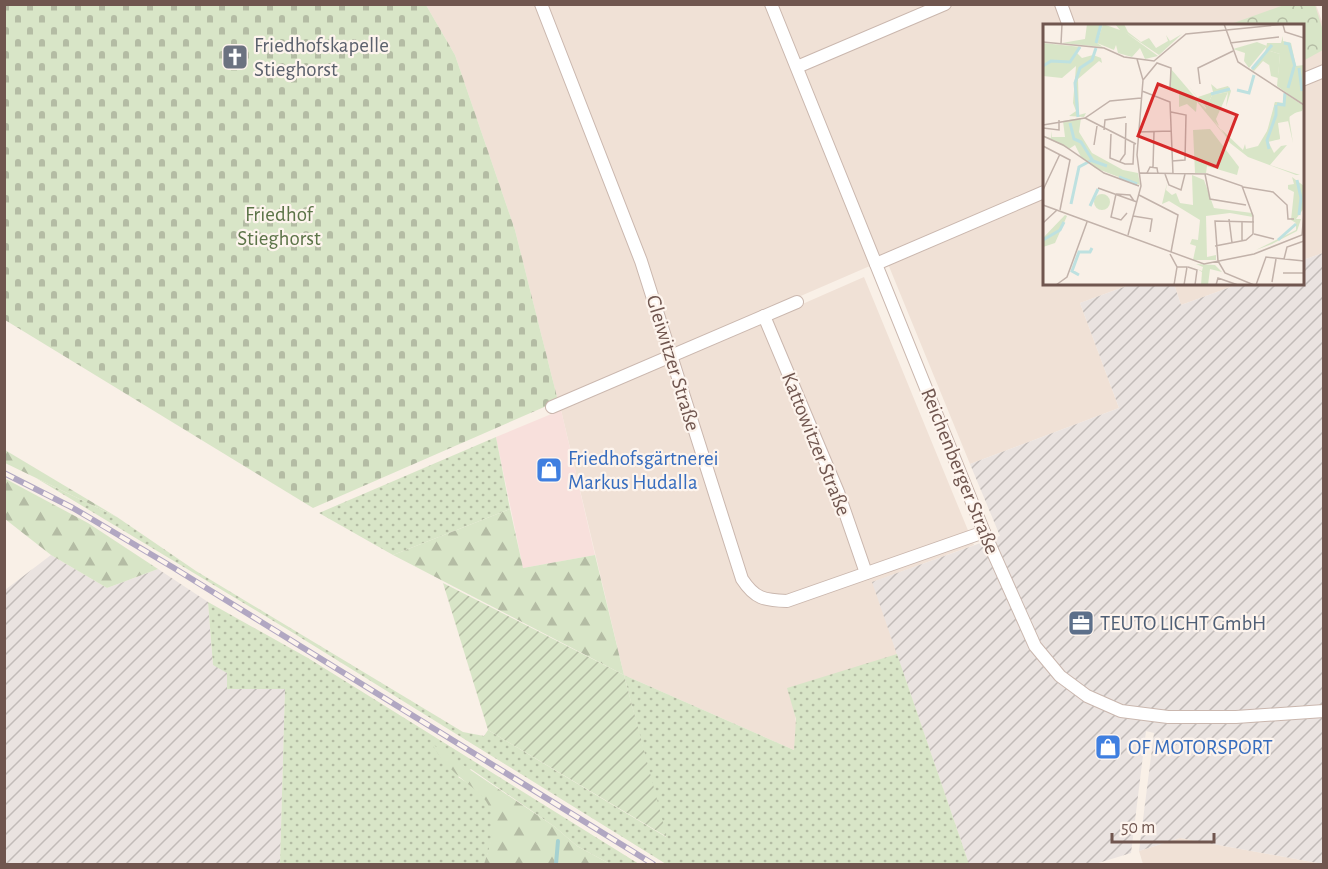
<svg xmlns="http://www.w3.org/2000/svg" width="1328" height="869" viewBox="0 0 1328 869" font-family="'Alegreya Sans',sans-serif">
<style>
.residential{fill:#f0e1d6}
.commercial{fill:#f8e0dc}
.industrial{fill:url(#industrial-furrows)}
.grass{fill:url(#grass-dots)}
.forest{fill:url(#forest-firs)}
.cemetery{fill:url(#cemetery-stones)}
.park{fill:url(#park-crowns)}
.garden{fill:url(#garden-furrows)}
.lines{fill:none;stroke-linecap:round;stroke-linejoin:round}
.stream{stroke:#a5d1d1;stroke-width:4}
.minor-casing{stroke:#cab7ae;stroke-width:14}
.minor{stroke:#fff;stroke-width:12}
.rail-casing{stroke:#b1a7c2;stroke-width:6}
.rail{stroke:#fdf4ed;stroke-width:4;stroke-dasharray:11;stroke-linecap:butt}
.labels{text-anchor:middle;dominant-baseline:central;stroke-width:4.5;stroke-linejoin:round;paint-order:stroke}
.worship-label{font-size:21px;fill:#5b616d;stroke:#fdf4ed;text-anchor:start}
.park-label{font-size:21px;fill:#5c7448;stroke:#fdf4ed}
.street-label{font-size:21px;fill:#70564f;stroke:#fdf4ed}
.shop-label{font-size:21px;fill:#366cbe;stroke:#fdf4ed;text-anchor:start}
.service-label{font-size:21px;fill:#4e5e75;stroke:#fdf4ed;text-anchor:start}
.inset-river{fill:none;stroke:#bee1e0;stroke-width:3}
.inset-road{fill:none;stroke:#c2b2aa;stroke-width:1.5}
.view{fill:#d62828;fill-opacity:0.15;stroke:#d62828;stroke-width:3}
.inset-edge{fill:none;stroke:#70564f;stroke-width:3}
</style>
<defs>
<pattern id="industrial-furrows" width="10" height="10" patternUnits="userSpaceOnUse" patternTransform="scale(1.5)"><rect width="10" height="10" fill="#eae3e0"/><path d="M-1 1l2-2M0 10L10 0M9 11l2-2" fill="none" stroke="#c2bbb8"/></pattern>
<pattern id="grass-dots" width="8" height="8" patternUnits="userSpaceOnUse" patternTransform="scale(1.5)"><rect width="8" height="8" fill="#d8e5c7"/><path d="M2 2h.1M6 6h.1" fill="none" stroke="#b4bca4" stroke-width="1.8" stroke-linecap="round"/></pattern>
<pattern id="forest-firs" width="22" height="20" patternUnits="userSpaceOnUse" patternTransform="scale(1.5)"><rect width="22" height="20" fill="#d8e5c7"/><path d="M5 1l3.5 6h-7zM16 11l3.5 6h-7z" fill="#b4bca4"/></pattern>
<pattern id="cemetery-stones" width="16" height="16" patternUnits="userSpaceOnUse" patternTransform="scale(1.5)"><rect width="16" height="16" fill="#d8e5c7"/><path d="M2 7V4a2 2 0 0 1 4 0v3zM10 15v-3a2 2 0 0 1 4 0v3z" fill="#b4bca4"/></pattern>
<pattern id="park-crowns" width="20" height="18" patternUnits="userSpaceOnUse" patternTransform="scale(1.5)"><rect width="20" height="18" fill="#d8e5c7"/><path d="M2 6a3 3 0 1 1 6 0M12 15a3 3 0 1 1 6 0" fill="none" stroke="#b4bca4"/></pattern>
<pattern id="garden-furrows" width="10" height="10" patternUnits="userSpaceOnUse" patternTransform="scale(1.5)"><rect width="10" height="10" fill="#d8e5c7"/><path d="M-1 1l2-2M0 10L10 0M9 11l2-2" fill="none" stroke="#b4bca4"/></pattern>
</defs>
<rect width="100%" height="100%" fill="#f9f0e7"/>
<g class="residential">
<path d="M 426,5 L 1316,5 L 1324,27 L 1323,253 L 1303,260 L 1302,26 L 1044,26 L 1044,284 L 1132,284 L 1080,303 L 1119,408 L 970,464 L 886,259 L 558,401 L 515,230 L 455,55 Z"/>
<path d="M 864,277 L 974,545 L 873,582 L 897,654 L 794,708 L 797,730 L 794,750 L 624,675 L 561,410 Z"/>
<path d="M 1174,284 L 1239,284 L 1181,305 Z"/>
<path d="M 1180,838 L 1323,864 L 1143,864 L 1139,851 Z"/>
</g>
<path class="commercial" d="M 561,410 L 595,555 L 523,568 L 496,437 Z"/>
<g class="industrial">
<path d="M 1323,253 L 1323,864 L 1180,838 L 1139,851 L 1154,733 L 1146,731 L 1131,853 L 1095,864 L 969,864 L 872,582 L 1000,536 L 970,464 L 1119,408 L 1080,303 L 1132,284 L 1174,284 L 1181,305 L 1239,284 L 1302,284 L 1303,260 Z"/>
<path d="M 51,555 L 107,588 L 158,569 L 208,602 L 213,665 L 285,689 L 280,864 L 5,864 L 5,590 Z"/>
</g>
<g class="grass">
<path d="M 496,437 L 510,509 L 393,555 L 319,513 Z"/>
<path d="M 36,478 L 117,517 L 196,571 L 463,732 L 484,736 L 488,730 L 666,837 L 624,675 L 794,750 L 796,719 L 787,688 L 897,654 L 969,864 L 666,864 L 290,631 Z"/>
<path d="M 208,602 L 308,658 L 639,864 L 610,864 L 577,846 L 555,827 L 471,769 L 458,777 C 499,801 500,822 484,864 L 280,864 L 285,689 L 227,689 L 227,673 L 213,665 Z"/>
</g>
<g class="forest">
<path d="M 5,450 L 117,517 L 5,463 Z"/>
<path d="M 4,478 L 88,523 L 158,569 L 107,588 L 51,555 L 5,519 Z"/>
<path d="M 510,509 L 523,568 L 595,555 L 624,675 L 393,555 Z"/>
<path d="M 432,744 L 555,827 L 577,846 L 610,864 L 484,864 C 513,783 463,800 432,744 Z"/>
</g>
<path class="cemetery" d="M 4,5 L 426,5 L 455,55 L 515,230 L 558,401 L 313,508 L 5,320 Z"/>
<path class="park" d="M 1287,4 L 1315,5 L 1323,31 L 1323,50 L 1303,61 L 1302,26 L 1228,25 Z"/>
<path class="garden" d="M 443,583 L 624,675 L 667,837 L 488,730 Z"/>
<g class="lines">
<path class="stream" d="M 556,864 L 558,841"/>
<defs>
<g id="minor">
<path d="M 541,4 L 641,261 L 742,579 C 755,599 764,600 787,601 L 984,532"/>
<path d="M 771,4 L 984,532 L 1035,646 L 1060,676 L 1087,696 L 1121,711 L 1168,717 L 1236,717 L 1324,711"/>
<path d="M 1061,4 L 1069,26"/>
<path d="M 797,67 L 945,4"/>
<path d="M 1302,80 L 1324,71"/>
<path d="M 876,264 L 1044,192"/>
<path d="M 764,316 L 838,492 L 866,573"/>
<path d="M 552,407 L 797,302"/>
</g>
</defs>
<use href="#minor" class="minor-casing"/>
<use href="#minor" class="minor"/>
<defs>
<path id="rail" d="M 4,473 L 73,508 L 174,568 L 653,864"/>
</defs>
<use href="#rail" class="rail-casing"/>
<use href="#rail" class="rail"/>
</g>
<defs>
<symbol id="church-square" viewBox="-11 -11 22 22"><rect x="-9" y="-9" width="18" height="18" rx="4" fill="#6b7280" stroke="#fdf4ed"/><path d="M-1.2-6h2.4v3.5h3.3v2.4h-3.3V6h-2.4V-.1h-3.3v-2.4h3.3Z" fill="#fff"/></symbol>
<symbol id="shop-square" viewBox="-11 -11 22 22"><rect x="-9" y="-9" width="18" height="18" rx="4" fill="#3f7fe0" stroke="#fdf4ed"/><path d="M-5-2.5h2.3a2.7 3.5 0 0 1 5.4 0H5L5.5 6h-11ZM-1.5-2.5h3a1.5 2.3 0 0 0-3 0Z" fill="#fff"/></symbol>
<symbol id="office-square" viewBox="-11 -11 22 22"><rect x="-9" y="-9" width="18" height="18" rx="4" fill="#5c6f8a" stroke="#fdf4ed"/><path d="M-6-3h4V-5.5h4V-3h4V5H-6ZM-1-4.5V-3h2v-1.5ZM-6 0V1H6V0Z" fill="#fff"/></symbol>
</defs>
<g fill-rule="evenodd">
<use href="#church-square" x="220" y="42" width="30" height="30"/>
<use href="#shop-square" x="534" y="455" width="30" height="30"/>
<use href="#office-square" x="1066" y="608" width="30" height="30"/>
<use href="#shop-square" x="1093" y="732" width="30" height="30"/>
</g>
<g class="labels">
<g class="worship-label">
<text x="254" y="45">Friedhofskapelle<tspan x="254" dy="24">Stieghorst</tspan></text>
</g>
<g class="park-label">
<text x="279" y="214">Friedhof<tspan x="279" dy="24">Stieghorst</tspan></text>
</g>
<g class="street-label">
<text transform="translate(673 363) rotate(73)">Gleiwitzer Straße</text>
<text transform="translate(816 444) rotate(68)">Kattowitzer Straße</text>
<text transform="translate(960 471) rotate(68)">Reichenberger Straße</text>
</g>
<g class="shop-label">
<text x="568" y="458">Friedhofsgärtnerei<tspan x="568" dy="24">Markus Hudalla</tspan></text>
<text x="1128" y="747">OF MOTORSPORT</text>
</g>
<g class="service-label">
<text x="1100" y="623">TEUTO LICHT GmbH</text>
</g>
</g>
<g transform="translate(1043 24)">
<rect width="261" height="261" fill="#f9f0e7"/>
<path d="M 60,0 L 77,6 L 72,0 L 81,0 L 85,8 L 98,18 L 106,14 L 113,24 L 125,17 L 123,11 L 127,17 L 139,10 L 116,31 L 82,8 L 115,32 L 102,35 L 97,24 L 89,33 L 75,29 L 73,21 L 71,26 L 54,19 ZM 214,18 L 224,22 L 206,44 L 201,37 L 202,29 L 190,25 ZM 128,45 L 163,86 L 145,61 L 163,85 L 169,71 L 185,68 L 173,95 L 176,102 L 171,97 L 183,113 L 154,78 L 153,88 L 144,80 L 136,83 L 136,69 L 126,66 ZM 22,191 L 24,192 L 12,219 L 0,223 L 0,214 Z" fill="#d8e5c7"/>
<path d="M 44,0 L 60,0 L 54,19 L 60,23 L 19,19 L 42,15 ZM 240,12 L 240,17 L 248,19 L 253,42 L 261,41 L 261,81 L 234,62 L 237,30 L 227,27 L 226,41 L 220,37 L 211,47 L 208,45 L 222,29 L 224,19 L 238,19 ZM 0,19 L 38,23 L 34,29 L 39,34 L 50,31 L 58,34 L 59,39 L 56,37 L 35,55 L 36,91 L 43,89 L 41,93 L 26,92 L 33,87 L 30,79 L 33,42 L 19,54 L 0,52 ZM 168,60 L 174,65 L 185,62 L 188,67 L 183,83 L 185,68 L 169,71 L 164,82 L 166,88 L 155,73 L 170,68 ZM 241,69 L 261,83 L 246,93 L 250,119 L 242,83 L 234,98 L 237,115 L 225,117 L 231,129 L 238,122 L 244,121 L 227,141 L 257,151 L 253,151 L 205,133 L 187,119 L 178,105 L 200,126 L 202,120 L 203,125 L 215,122 L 227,102 L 232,78 L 240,79 ZM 249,153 L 261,162 L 261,184 L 253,195 L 258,195 L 254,207 L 229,220 L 213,226 L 253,206 L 253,201 L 244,208 L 253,199 L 248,196 L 251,168 L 245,165 L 245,161 L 251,160 Z" fill="#d8e5c7"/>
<path d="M 167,105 L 196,143 L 194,151 L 164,142 L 163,149 L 152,149 L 150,106 Z" fill="#d8e5c7"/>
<path d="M 241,69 L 261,82 L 259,87 L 247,90 L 246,97 L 235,99 L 237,115 L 225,118 L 222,115 L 232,78 L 240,79 ZM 38,94 L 36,108 L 49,129 L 80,146 L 95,149 L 97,161 L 52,144 L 38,133 L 32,121 L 26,125 L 0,112 L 8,114 L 9,107 L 9,113 L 22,113 L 20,97 ZM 149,151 L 161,156 L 171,184 L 209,189 L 210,193 L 187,189 L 163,192 L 164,233 L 173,231 L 173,236 L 150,236 L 153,222 L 147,220 L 149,215 L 155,216 L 157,196 L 126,177 L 119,180 L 124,159 L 123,166 L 129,171 L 133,169 L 137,179 L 150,181 ZM 153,240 L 172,241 L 179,248 L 167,245 L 165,261 L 158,261 L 159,248 L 154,245 L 159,247 L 160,243 Z" fill="#d8e5c7"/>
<path d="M 227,27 L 237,30 L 235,54 L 228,52 L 226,40 L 220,36 ZM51 178a8 8 0 1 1 16 0a8 8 0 1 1-16 0Z" fill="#d8e5c7"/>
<path class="inset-river" d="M 53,19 L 58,0M 241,19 L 246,20 L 252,43M 0,42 L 8,37 L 27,38 L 37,23M 256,44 L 259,67M 209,45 L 229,21M 245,64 L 251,43M 194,66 L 206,69 L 211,51M 168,70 L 187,65M 234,80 L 241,81 L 242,69M 35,93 L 32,59 L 37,44 L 49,36 L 53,24M 27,99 L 31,115 L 38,118 L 50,137 L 64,142M 226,125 L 224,116 L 233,91 L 233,81M 76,153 L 94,160M 254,156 L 258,174 L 256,191M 28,180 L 36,143 L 49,136M 47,182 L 55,165M 0,216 L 17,206 L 21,198M 235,216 L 253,200M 36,251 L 29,247 L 36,228 L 47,228 L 49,224"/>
<path class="inset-road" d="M 181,0 L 195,38 L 261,81M 240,1 L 242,8 L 261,14M 0,18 L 61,24 L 81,33 L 111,37 L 143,10 L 243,0M 187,19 L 236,13M 18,20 L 19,0M 100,56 L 114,39 L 128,44 L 127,65M 157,60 L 155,44 L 190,27M 99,67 L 127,78 L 130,150M 128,88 L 143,91 L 142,136 L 129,137M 42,94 L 93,120M 0,101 L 42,94 L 67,77 L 98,74M 0,104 L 16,106 L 16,96M 61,106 L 62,96 L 83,93M 95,108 L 128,107M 68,110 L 67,134 L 82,140 L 90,140 L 91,120M 0,112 L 20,121 L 61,149 L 96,162M 51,121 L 54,102M 0,122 L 27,136 L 17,186M 77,137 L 82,130 L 83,99M 110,143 L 111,108M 97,149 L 164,150 L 199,162 L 210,192 L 210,210 L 203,216 L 172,222M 104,149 L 107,143 L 114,144 L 115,150M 122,150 L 126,161 L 138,166 L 142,150M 162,150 L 167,175 L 203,181M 200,163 L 230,168 L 244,181 L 245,195 L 251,195M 55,164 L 94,178M 0,166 L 17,130M 73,170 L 68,193 L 78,196 L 84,189M 73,170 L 87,171 L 91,177M 96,171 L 135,191 L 128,228M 0,181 L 161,240 L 211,230 L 259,211 L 261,189M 90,192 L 109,195 L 107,208M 186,195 L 189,219M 199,197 L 199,216M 0,199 L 14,186M 211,210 L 231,215M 85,211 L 98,162 L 94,131 L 100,56 L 94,35M 127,230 L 134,243 L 131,261M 241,235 L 244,223 L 261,217M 175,237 L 172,197 L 211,198M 175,237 L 182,249 L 211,261M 134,243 L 144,243 L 141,261M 145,243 L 154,246 L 152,261M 240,249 L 261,249M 229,258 L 233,235M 13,261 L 24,253 L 44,198M 173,261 L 175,254 L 195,261M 213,261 L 223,233 L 261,237"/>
<path class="view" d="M 115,60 L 194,91 L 174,143 L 95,112 Z"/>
<rect width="261" height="261" class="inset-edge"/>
</g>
<rect width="1328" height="869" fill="none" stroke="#70564f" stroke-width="12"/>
<path d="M1112 833v9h102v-9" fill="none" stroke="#70564f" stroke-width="3"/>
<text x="1121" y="833" font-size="18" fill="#70564f" stroke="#fdf4ed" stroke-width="4.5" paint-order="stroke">50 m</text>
</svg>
